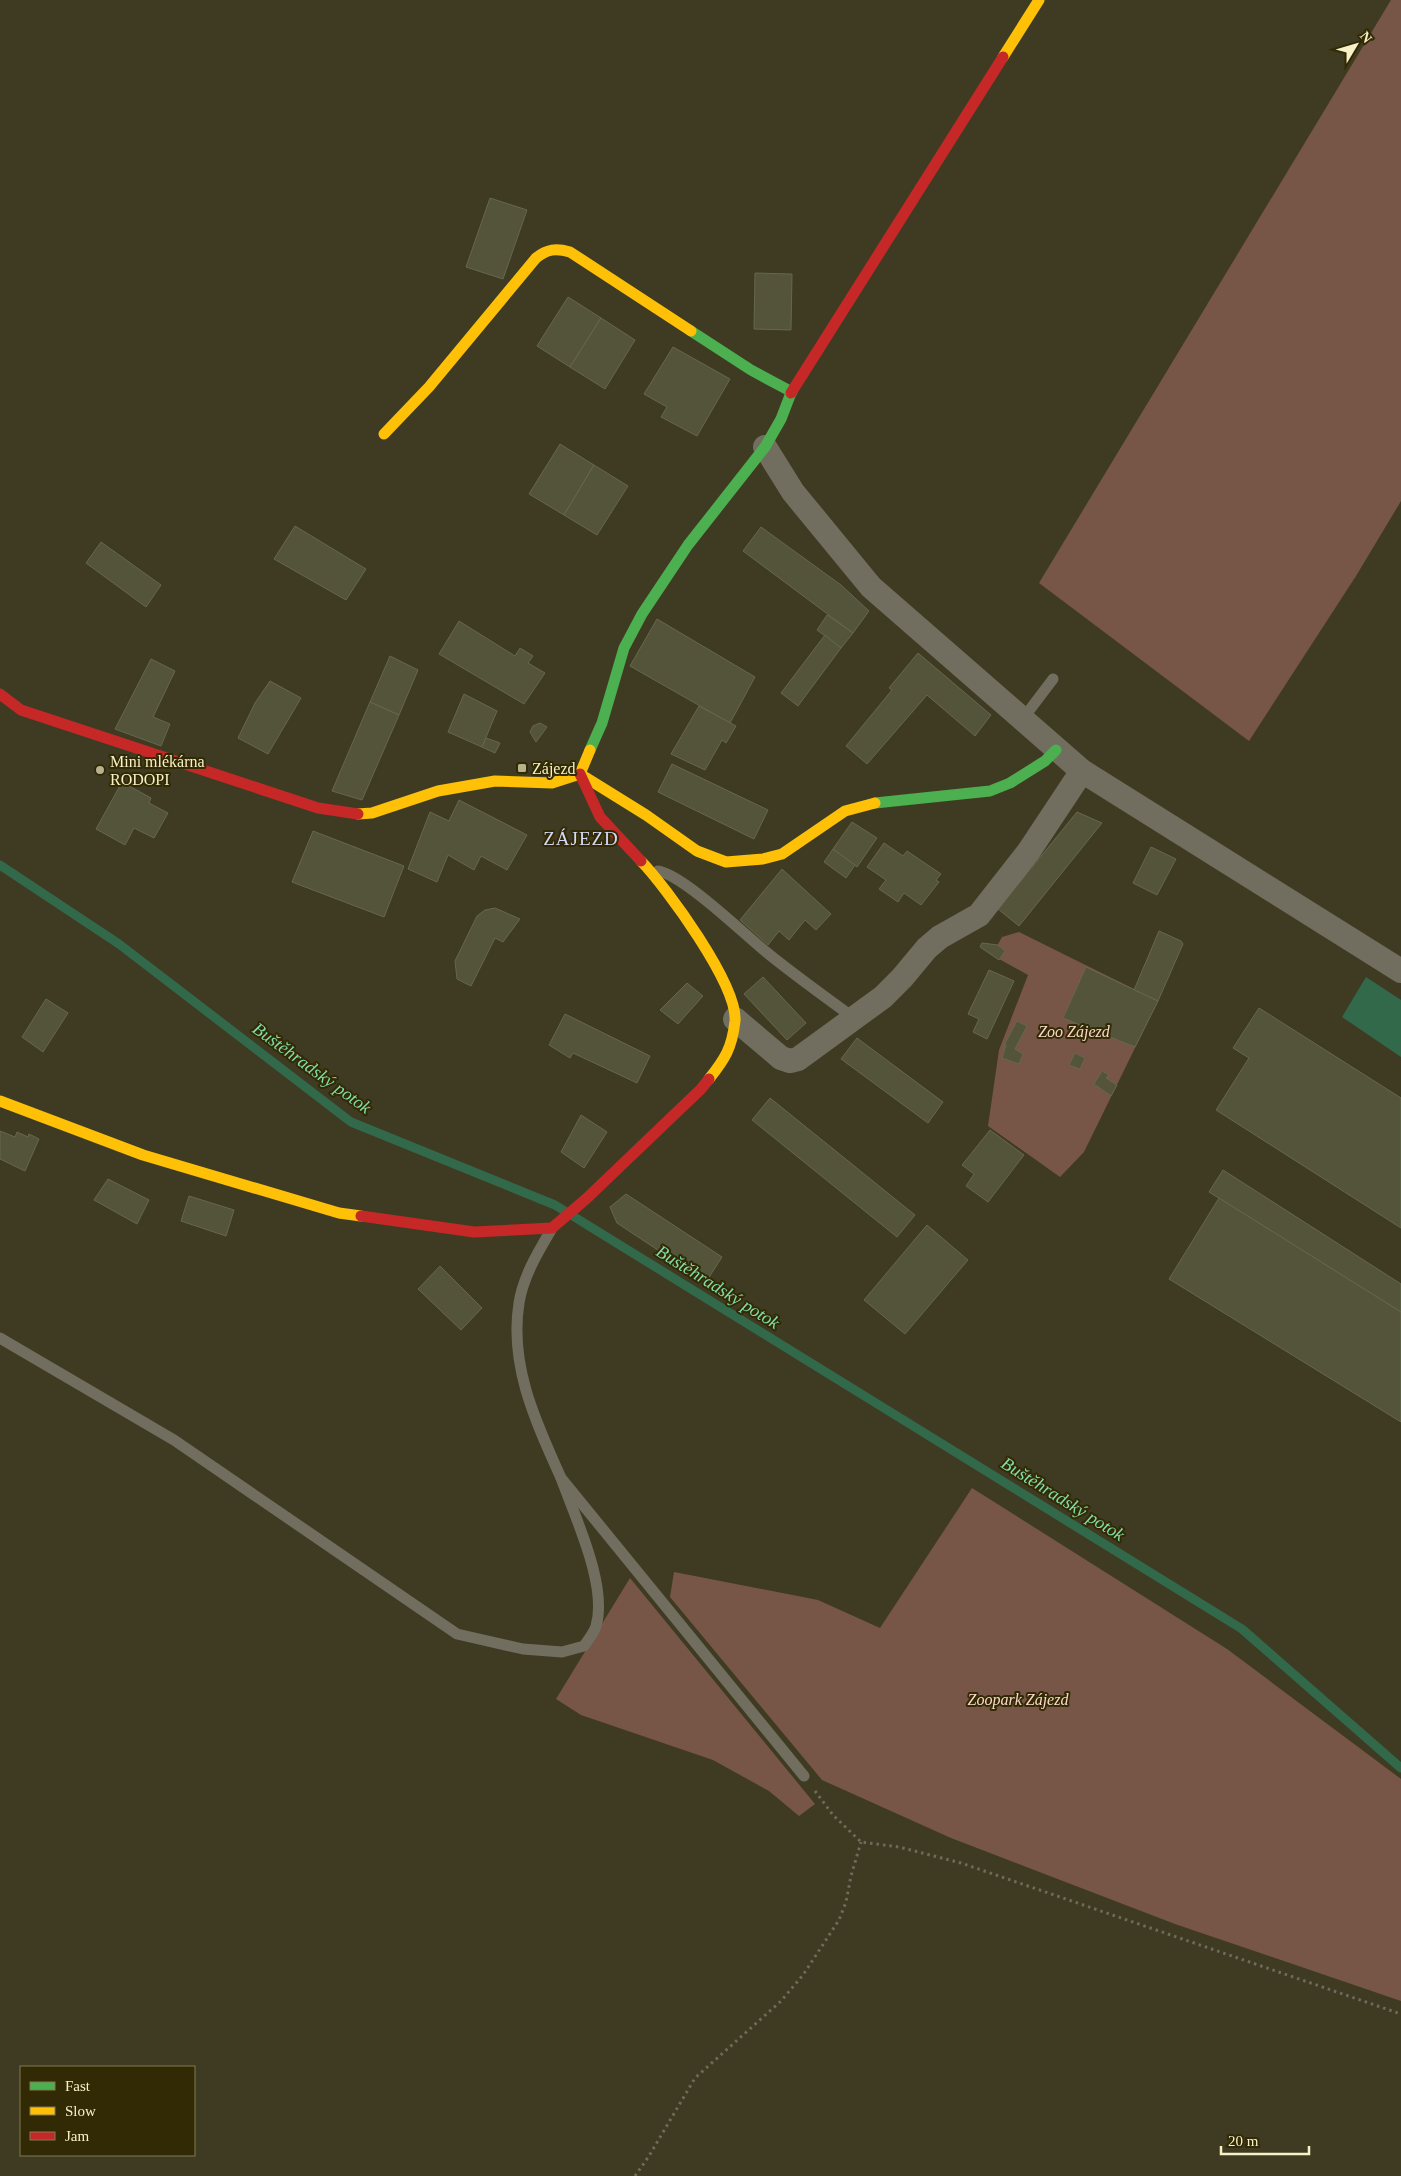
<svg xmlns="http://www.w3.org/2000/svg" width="1401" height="2176" viewBox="0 0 1401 2176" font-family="'Times New Roman',serif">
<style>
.green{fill:#785647}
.water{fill:#32694b}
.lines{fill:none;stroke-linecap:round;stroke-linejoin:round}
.stream{stroke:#32694b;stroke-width:9}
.building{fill:#53543a;stroke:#66684d}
.path{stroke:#6e6b5c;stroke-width:3;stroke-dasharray:2.5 4;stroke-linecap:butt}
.lane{stroke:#716e5f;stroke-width:11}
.street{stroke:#716e5f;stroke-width:24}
.fast{stroke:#4caf50;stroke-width:11}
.slow{stroke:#ffc107;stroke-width:11}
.jam{stroke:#c62828;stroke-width:11}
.poi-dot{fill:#b7b18d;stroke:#312a04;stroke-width:2}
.labels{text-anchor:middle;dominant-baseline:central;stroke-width:4;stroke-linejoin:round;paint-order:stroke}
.poi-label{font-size:16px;fill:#f8f1c7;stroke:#312a04;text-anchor:start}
.park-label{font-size:16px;font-style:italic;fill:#fcd7cb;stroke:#312a04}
.water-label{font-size:18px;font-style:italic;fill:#82dcab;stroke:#312a04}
.quarter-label{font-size:19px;letter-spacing:1px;fill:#d6daf7;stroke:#312a04}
</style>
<rect width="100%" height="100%" fill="#3f3b22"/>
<g class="green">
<path d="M 1391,0 L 1401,0 L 1401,501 L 1356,576 L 1249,741 L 1039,583 Z"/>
<path d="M 1019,932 L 1158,1001 L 1084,1152 L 1060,1177 L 988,1126 L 999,1050 L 1028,975 L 992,955 L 1002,937 Z"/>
<path d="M 972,1488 L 1227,1649 L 1401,1779 L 1401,2001 L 1175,1924 L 951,1838 L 822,1780 L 670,1597 L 674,1572 L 818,1600 L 880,1628 Z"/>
<path d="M 630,1578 L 815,1804 L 799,1816 L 769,1791 L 713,1760 L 581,1715 L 556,1699 Z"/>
</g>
<path class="water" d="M 1366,977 L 1401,1000 L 1401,1057 L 1342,1017 Z"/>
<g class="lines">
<path class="stream" d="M 0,865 L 119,944 L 351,1122 L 555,1205 L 1242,1629 L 1401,1768"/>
</g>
<g class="building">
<path d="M 490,198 L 527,210 L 503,279 L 466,267 Z"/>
<path d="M 755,273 L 792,274 L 791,330 L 754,329 Z"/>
<path d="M 568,297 L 601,318 L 570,367 L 537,346 Z"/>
<path d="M 601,318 L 635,340 L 605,389 L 570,367 Z"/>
<path d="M 673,347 L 730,379 L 697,436 L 661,417 L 667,407 L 644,394 Z"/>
<path d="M 560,444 L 594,465 L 564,515 L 529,494 Z"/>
<path d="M 594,465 L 628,486 L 597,535 L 564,515 Z"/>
<path d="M 295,526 L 366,569 L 346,600 L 274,559 Z"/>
<path d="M 761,527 L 841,585 L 869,611 L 853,633 L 743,551 Z"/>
<path d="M 101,542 L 161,585 L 146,607 L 86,563 Z"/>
<path d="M 827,615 L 853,633 L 841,648 L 817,630 Z"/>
<path d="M 657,619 L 755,677 L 730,723 L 630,666 Z"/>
<path d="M 459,621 L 515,656 L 520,648 L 533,656 L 528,663 L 545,673 L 524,704 L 439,654 Z"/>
<path d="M 825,635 L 841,648 L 798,706 L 781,693 Z"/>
<path d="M 918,653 L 991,715 L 975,736 L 927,695 L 867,764 L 846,746 L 892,690 L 889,688 Z"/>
<path d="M 390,656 L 418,670 L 399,715 L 370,702 Z"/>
<path d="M 151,659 L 175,671 L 153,717 L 170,724 L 161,746 L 115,729 Z"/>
<path d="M 270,681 L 301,698 L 268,754 L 238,738 L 255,703 Z"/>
<path d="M 464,694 L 497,711 L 482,747 L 448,732 Z"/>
<path d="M 370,702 L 399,715 L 362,800 L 332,791 Z"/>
<path d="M 699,706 L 736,726 L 726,743 L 722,740 L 705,770 L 671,754 Z"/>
<path d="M 540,723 L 547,727 L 536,742 L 530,732 L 533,726 Z"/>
<path d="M 486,738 L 500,743 L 495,753 L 482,747 Z"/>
<path d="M 672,764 L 768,810 L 754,839 L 658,792 Z"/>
<path d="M 122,782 L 151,798 L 149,803 L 168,813 L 154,838 L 134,828 L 125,845 L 96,829 Z"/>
<path d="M 459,800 L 527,835 L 507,870 L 481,856 L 474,870 L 448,855 L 437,882 L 408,869 L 430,812 L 449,821 Z"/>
<path d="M 1077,812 L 1102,823 L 1019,926 L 998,909 Z"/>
<path d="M 852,822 L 877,838 L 857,867 L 833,849 Z"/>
<path d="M 313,831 L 404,866 L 384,917 L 292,882 Z"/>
<path d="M 884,843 L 903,856 L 907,851 L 941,874 L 936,880 L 939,882 L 921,905 L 904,893 L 898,902 L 879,889 L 886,880 L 867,867 Z"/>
<path d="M 1151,847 L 1176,859 L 1157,895 L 1133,883 Z"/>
<path d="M 833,849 L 855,865 L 846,878 L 824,862 Z"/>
<path d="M 782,869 L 831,914 L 816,930 L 805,920 L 789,940 L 779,931 L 768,945 L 740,920 Z"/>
<path d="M 495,908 L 520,919 L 503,942 L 495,938 L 471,986 L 457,979 L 455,961 L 477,916 L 485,910 Z"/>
<path d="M 1159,931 L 1181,941 L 1183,944 L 1158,1001 L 1134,990 Z"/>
<path d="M 982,943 L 998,945 L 1005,951 L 999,960 L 980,947 Z"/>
<path d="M 1086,967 L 1158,1001 L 1135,1047 L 1063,1018 Z"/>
<path d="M 989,970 L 1014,981 L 987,1039 L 973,1032 L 979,1019 L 968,1014 Z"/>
<path d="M 763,977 L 806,1023 L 787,1040 L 744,994 Z"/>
<path d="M 687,983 L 703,996 L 678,1024 L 660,1010 Z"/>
<path d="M 46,999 L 68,1013 L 43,1052 L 22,1037 Z"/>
<path d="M 1259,1008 L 1401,1098 L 1401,1228 L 1216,1110 L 1249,1058 L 1233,1048 Z"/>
<path d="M 565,1014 L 650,1056 L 637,1083 L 573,1053 L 570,1058 L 549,1045 Z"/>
<path d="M 1017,1021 L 1027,1026 L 1015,1049 L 1023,1054 L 1019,1064 L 1002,1058 L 1006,1045 L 1004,1045 Z"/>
<path d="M 857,1038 L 943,1102 L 928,1123 L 841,1059 Z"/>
<path d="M 1075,1053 L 1085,1058 L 1080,1069 L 1069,1065 Z"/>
<path d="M 1102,1071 L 1109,1075 L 1106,1078 L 1117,1085 L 1111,1096 L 1094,1084 Z"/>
<path d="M 770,1098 L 915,1215 L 897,1237 L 752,1120 Z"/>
<path d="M 581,1115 L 607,1132 L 584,1168 L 561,1152 Z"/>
<path d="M 990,1130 L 1024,1155 L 988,1202 L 966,1186 L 974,1174 L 962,1165 Z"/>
<path d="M 0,1131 L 15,1137 L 17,1132 L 28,1137 L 29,1134 L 39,1139 L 25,1171 L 0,1159 Z"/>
<path d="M 1223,1170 L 1401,1284 L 1401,1312 L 1209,1192 Z"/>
<path d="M 108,1179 L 149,1200 L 137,1224 L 94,1200 Z"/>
<path d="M 626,1194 L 722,1257 L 706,1282 L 617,1223 L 610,1207 Z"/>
<path d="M 189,1196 L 234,1210 L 226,1236 L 181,1221 Z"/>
<path d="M 1219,1198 L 1401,1312 L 1401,1422 L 1169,1279 Z"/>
<path d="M 927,1225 L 968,1260 L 905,1334 L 864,1300 Z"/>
<path d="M 440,1266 L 482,1308 L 461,1330 L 418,1289 Z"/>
</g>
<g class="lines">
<g class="path">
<path d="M 815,1791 L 833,1815 L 861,1842 L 899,1847 L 961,1863 L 1401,2014"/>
<path d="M 635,2176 L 649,2156 L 695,2078 L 781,2001 L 803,1975 L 839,1920 L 846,1902 L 851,1876 L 861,1842"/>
</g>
<g class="lane">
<path d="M 1022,720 L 1053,679"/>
<path d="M 658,871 C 683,875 742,932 765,951 C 793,974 824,996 854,1018"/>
<path d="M 551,1230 C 538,1252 523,1277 519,1303 C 509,1366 536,1422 561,1478 L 804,1776"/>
<path d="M 0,1338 L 174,1440 L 457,1634 L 523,1649 L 562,1652 L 584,1646 C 588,1640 594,1633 596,1626 C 608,1586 575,1517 561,1478"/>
</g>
<g class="street">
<path d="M 765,447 L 793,492 L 871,587 L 1082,771 L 1401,971"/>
<path d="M 735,1019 L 781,1058 L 790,1061 L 798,1059 L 883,997 L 902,978 L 927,948 L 940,937 L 979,915 L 1029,851 L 1082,771"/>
</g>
<g class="fast">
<path d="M 691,331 L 751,370 L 792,392"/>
<path d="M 590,750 L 602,723 L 624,648 L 642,614 L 688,545 L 765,447 L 781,419 L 791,393"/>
<path d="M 875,803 L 990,791 L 1010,783 L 1045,761 L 1056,750"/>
</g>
<g class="slow">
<path d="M 1003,57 L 1039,0"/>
<path d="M 384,434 L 429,387 L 536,258 C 547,249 556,248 570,252 L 691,331"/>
<path d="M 580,774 L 646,815 L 697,851 L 726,862 L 763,859 L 782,854 L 845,811 L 875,803"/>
<path d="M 358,814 L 372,813 L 438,791 L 495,781 L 552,783 L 580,774 L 590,750"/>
<path d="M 641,861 C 666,887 738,985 735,1021 C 732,1048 725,1059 709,1079"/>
<path d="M 0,1101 L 143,1155 L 339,1213 L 361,1216"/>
</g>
<g class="jam">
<path d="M 791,393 L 1003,57"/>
<path d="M 0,694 L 21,710 L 318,808 L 358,814"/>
<path d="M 580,774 L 600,817 L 641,861"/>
<path d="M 361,1216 L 474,1232 L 552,1228 L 586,1199 L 701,1089 L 709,1079"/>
</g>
</g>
<g class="poi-dot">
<rect x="517" y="763" width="10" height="10" rx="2.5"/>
<circle cx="100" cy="770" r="5"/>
</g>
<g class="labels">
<g class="poi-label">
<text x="110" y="761">Mini mlékárna<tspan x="110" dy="18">RODOPI</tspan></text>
<text x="532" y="768">Zájezd</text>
</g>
<g class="park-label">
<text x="1074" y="1031">Zoo Zájezd</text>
<text x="1018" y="1699">Zoopark Zájezd</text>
</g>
<g class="water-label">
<text transform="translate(312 1068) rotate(36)">Buštěhradský potok</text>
<text transform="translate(718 1287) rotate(32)">Buštěhradský potok</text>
<text transform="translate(1063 1499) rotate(32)">Buštěhradský potok</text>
</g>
<g class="quarter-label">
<text x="581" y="838">ZÁJEZD</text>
</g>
</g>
<rect x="20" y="2066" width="175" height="90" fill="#312a04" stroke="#817a52"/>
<rect x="30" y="2082" width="25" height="8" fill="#4caf50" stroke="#817a52"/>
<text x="65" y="2091" font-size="15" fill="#f8f1c7">Fast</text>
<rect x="30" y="2107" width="25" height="8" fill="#ffc107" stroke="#817a52"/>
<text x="65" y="2116" font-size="15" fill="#f8f1c7">Slow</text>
<rect x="30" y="2132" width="25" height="8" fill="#c62828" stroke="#817a52"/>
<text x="65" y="2141" font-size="15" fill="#f8f1c7">Jam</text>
<g transform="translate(1356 45) rotate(52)" stroke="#312a04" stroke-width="4" paint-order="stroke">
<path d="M0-4L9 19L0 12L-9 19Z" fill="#f8f1c7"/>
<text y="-8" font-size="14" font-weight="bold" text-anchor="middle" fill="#f8f1c7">N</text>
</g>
<path d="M1221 2146v8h88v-8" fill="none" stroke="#f8f1c7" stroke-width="2.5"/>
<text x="1228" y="2146" font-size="15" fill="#f8f1c7" stroke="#312a04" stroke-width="4" paint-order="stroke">20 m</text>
</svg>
